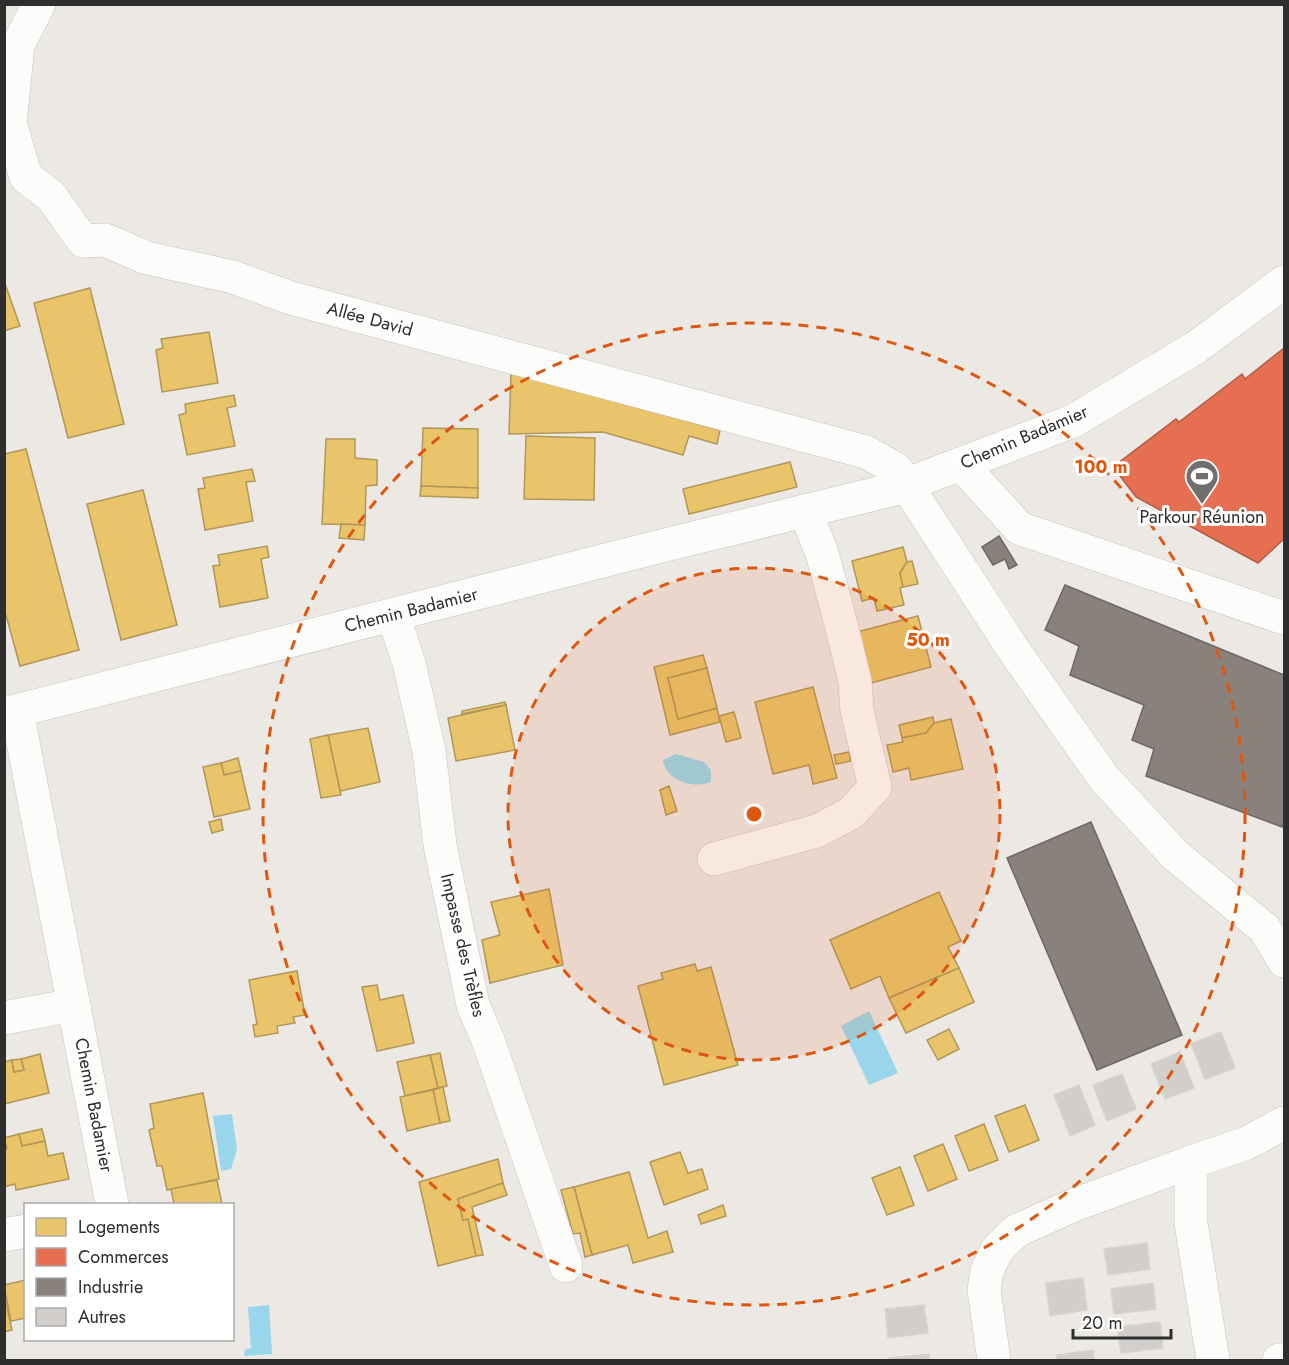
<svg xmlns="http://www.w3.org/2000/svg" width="1289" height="1365" viewBox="0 0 1289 1365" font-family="Jost,sans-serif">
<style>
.water{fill:#99d6ec}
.homes{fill:#e9c46a;stroke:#b19758;stroke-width:1.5}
.shops{fill:#e76f51;stroke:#b05c46;stroke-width:1.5}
.industry{fill:#8a817c;stroke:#6e6865;stroke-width:1.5}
.building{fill:#d1cecb;stroke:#d7d4d0;stroke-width:1.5}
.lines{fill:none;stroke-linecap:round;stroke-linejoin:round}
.minor-casing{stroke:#c5c4c5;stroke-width:34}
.minor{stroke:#fcfcfb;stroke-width:33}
.ring{fill:none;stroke:#df570e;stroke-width:3;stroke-dasharray:10 8}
.labels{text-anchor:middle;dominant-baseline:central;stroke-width:6;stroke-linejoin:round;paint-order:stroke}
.street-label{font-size:18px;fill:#2e2e2e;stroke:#fff}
.poi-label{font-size:18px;fill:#2e2e2e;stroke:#fff}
.centre{fill:#df570e;stroke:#fff;stroke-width:3}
.ring-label{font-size:18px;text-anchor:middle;font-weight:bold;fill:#df570e;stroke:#fff;stroke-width:6;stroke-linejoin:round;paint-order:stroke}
</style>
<rect width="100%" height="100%" fill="#ece8e4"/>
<g class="water">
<path d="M 676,754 L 704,762 L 711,770 L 711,782 C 693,789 666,781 663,760 Z"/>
<path d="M 869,1011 L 898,1073 L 869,1085 L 841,1026 Z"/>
<path d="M 232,1114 L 237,1150 L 231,1169 L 221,1171 L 213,1116 Z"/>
<path d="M 269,1305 L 272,1354 L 244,1356 L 245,1350 L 251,1348 L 248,1307 Z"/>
</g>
<g class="homes">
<path d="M 4,281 L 20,326 L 4,331 Z"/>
<path d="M 90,288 L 124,424 L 68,438 L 34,303 Z"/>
<path d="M 209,332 L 218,383 L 162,392 L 156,350 L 163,348 L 161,339 Z"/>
<path d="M 511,373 L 720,430 L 717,444 L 689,436 L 683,455 L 603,432 L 509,434 Z"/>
<path d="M 234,395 L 236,406 L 227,408 L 235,446 L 187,455 L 179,415 L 186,413 L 185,404 Z"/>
<path d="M 423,428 L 478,429 L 478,488 L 421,486 Z"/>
<path d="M 526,436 L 595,438 L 594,500 L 524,499 Z"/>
<path d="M 326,439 L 355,439 L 355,458 L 377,460 L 377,485 L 366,486 L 365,525 L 322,524 Z"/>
<path d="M 26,449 L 79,650 L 20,666 L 4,608 L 4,454 Z"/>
<path d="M 790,462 L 797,487 L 689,514 L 683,489 Z"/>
<path d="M 252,469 L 255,481 L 246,482 L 253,521 L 205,530 L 198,489 L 205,488 L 203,478 Z"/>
<path d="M 421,486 L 478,488 L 478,498 L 420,496 Z"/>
<path d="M 143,490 L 177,625 L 121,640 L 87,504 Z"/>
<path d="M 341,524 L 365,525 L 364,540 L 339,538 Z"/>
<path d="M 267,546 L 269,557 L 261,559 L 268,598 L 220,607 L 213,566 L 220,565 L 218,555 Z"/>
<path d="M 903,547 L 907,562 L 900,573 L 903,587 L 900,588 L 904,605 L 877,611 L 874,598 L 862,601 L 852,561 Z"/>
<path d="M 912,561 L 918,584 L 903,587 L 900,573 L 907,562 Z"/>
<path d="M 918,616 L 931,667 L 867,684 L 853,633 Z"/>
<path d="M 703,655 L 707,668 L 668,678 L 678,719 L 717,708 L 720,722 L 670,735 L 654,667 Z"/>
<path d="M 707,668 L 717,708 L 678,719 L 668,678 Z"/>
<path d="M 813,687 L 837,778 L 813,784 L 809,765 L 773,774 L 755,702 Z"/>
<path d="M 505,702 L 506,705 L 462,714 L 462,711 Z"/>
<path d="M 506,705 L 515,750 L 456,761 L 448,718 Z"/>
<path d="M 734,712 L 741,738 L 726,742 L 719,716 Z"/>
<path d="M 933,717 L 934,723 L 926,733 L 902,738 L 899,725 Z"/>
<path d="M 951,719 L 963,769 L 911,780 L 909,768 L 893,772 L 887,745 L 903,742 L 902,738 L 926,733 L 934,723 Z"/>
<path d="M 368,728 L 380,782 L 340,791 L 328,735 Z"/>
<path d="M 328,735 L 341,795 L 321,798 L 310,739 Z"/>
<path d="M 849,752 L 851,761 L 836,764 L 834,755 Z"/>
<path d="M 238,758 L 241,771 L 224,775 L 221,763 Z"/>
<path d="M 221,763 L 224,775 L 241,771 L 250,809 L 214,817 L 203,767 Z"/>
<path d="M 669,786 L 677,811 L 666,815 L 660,790 Z"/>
<path d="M 221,819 L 223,830 L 212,833 L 209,822 Z"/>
<path d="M 549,889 L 563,965 L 490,983 L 482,940 L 500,935 L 491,902 Z"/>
<path d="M 939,892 L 961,941 L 948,947 L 959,968 L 889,998 L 880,976 L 851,989 L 830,940 Z"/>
<path d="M 695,964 L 697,971 L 711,967 L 738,1065 L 664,1085 L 638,986 L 663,979 L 661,973 Z"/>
<path d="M 959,968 L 974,1002 L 906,1033 L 889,998 Z"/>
<path d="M 297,971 L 305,1015 L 293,1017 L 295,1023 L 277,1026 L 278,1033 L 255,1037 L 253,1025 L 257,1024 L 249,980 Z"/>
<path d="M 377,985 L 380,1000 L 403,995 L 414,1043 L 377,1051 L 362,987 Z"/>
<path d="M 949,1029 L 959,1049 L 938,1060 L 927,1040 Z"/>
<path d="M 440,1053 L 447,1086 L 438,1088 L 430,1055 Z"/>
<path d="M 40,1054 L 49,1093 L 4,1104 L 4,1062 L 12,1060 L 14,1072 L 24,1070 L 21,1059 Z"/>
<path d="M 430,1055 L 438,1088 L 405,1096 L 397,1062 Z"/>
<path d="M 21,1059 L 24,1070 L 14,1072 L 12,1060 Z"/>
<path d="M 443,1087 L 450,1121 L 440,1123 L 433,1090 Z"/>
<path d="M 433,1090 L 440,1123 L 407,1131 L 400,1097 Z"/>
<path d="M 203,1093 L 219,1179 L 167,1190 L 162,1166 L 157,1166 L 149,1130 L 154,1128 L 150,1104 Z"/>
<path d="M 1025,1105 L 1039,1140 L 1009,1152 L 995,1116 Z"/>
<path d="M 984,1124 L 998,1160 L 969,1171 L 955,1136 Z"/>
<path d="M 42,1129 L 45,1141 L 22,1146 L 19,1134 Z"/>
<path d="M 19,1134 L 22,1146 L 45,1141 L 48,1156 L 63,1153 L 69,1179 L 16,1190 L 15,1184 L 4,1187 L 4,1150 L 7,1149 L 4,1138 Z"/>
<path d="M 943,1144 L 957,1179 L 928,1191 L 914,1156 Z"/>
<path d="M 680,1152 L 688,1173 L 702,1169 L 708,1189 L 664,1205 L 650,1162 Z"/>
<path d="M 498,1159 L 503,1183 L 458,1199 L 463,1220 L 468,1219 L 476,1256 L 438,1266 L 419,1182 Z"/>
<path d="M 900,1167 L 914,1205 L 887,1215 L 872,1178 Z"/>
<path d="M 629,1172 L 648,1238 L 667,1231 L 673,1252 L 633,1263 L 628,1245 L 592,1255 L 574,1187 Z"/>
<path d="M 217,1180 L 222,1204 L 174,1204 L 171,1189 Z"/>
<path d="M 503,1183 L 507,1195 L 472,1207 L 483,1255 L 476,1256 L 468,1219 L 463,1220 L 458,1199 Z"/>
<path d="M 574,1187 L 592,1255 L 585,1257 L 580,1233 L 573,1234 L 561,1190 Z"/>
<path d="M 723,1205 L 726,1216 L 701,1224 L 698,1215 Z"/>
<path d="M 26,1280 L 26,1318 L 11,1321 L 4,1285 Z"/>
<path d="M 4,1294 L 12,1330 L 4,1332 Z"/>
</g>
<path class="shops" d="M 1284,348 L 1284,539 L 1258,563 L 1136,497 L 1113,467 L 1176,419 L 1179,422 L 1242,374 L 1245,379 Z"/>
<g class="industry">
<path d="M 999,536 L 1017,565 L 1009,569 L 1005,559 L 993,565 L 982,547 Z"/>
<path d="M 1065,585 L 1284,675 L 1284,820 L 1282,827 L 1146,776 L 1154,749 L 1132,740 L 1144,705 L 1070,675 L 1079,646 L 1045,630 Z"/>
<path d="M 1091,822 L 1182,1035 L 1097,1070 L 1007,858 Z"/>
</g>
<g class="building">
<path d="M 1221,1032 L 1235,1068 L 1205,1079 L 1191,1044 Z"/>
<path d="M 1180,1052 L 1194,1088 L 1165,1099 L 1151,1064 Z"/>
<path d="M 1122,1074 L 1136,1109 L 1107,1121 L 1093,1085 Z"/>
<path d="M 1079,1085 L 1095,1125 L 1070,1136 L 1054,1095 Z"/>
<path d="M 1147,1243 L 1150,1269 L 1108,1275 L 1104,1249 Z"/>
<path d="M 1083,1278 L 1087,1310 L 1050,1316 L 1046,1283 Z"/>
<path d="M 1153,1283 L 1156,1309 L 1114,1314 L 1111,1289 Z"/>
<path d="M 924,1305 L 928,1333 L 888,1338 L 885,1309 Z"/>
<path d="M 1160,1322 L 1163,1348 L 1121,1353 L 1117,1327 Z"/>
<path d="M 1093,1350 L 1094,1360 L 1057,1360 L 1057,1355 Z"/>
<path d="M 929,1354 L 930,1360 L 890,1360 L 889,1358 Z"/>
</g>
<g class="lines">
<defs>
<g id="minor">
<path d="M 39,4 L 18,45 L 10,123 L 26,177 L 51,196 L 83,241 L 105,240 L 147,258 L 233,277 L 291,298 L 866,452 L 896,469 L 1015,652 L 1104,778 L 1175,855 L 1265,929 L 1284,961"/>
<path d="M 961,464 L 1019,528 L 1284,618"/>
<path d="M 393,615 L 409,663 L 429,751 L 440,845 L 473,1005 L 488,1040 L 566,1266"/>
<path d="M 17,711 L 112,1204"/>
<path d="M 4,714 L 665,545 L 895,489 L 1073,421 L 1195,348 L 1284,282"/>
<path d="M 714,859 L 817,831 L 851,813 L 875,787 L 857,711 L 855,681 L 842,628 L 822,553 L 805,511"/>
<path d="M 4,1018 L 74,1005"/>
<path d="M 4,1235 L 26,1231"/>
<path d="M 994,1360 L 984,1290 L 987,1271 L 997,1250 L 1016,1231 L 1074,1205 L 1191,1162"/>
<path d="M 1213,1360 L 1191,1223 L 1191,1162 L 1247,1143 L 1284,1123"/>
<path d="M 1279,1360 L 1284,1360"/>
</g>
</defs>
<use href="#minor" class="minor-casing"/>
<use href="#minor" class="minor"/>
</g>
<circle cx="754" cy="814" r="246" fill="#df570e" fill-opacity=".12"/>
<g class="ring">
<circle cx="754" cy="814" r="246"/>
<circle cx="754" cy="814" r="491"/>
</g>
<defs>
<symbol id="stadium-pin" viewBox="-11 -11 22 30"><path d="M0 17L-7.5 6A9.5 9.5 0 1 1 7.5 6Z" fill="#706f6e" stroke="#fff"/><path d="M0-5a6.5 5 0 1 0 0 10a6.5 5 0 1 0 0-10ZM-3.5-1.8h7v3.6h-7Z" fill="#fff"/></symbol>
</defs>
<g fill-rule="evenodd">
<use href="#stadium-pin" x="1183" y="457" width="38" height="52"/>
</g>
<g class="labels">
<g class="street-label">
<text transform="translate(370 319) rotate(15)">Allée David</text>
<text transform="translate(1024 437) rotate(-23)">Chemin Badamier</text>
<text transform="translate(411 610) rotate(-14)">Chemin Badamier</text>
<text transform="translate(463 945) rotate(77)">Impasse des Trèfles</text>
<text transform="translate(94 1105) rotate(79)">Chemin Badamier</text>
</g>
<g class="poi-label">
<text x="1202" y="517">Parkour Réunion</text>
</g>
</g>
<circle cx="754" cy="814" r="9" class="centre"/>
<g class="ring-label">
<text x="1101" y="473">100 m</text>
<text x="928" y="646">50 m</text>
</g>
<rect width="1289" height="1365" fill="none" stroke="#2e2e2e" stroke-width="12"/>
<rect x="24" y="1203" width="210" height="138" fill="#ffffff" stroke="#ababab" stroke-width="1.5"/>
<rect x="36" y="1218" width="30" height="18" fill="#e9c46a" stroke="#ababab" stroke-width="1.5"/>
<text x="78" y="1233" font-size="18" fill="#2e2e2e">Logements</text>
<rect x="36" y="1248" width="30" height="18" fill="#e76f51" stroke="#ababab" stroke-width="1.5"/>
<text x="78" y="1263" font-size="18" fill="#2e2e2e">Commerces</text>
<rect x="36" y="1278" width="30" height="18" fill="#8a817c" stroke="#ababab" stroke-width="1.5"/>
<text x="78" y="1293" font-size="18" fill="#2e2e2e">Industrie</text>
<rect x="36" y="1308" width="30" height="18" fill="#d1cecb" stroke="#ababab" stroke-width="1.5"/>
<text x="78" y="1323" font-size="18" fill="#2e2e2e">Autres</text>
<path d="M1073 1329v9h98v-9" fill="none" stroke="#2e2e2e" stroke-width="3"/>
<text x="1082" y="1329" font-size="18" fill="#2e2e2e" stroke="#ffffff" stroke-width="4.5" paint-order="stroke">20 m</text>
</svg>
